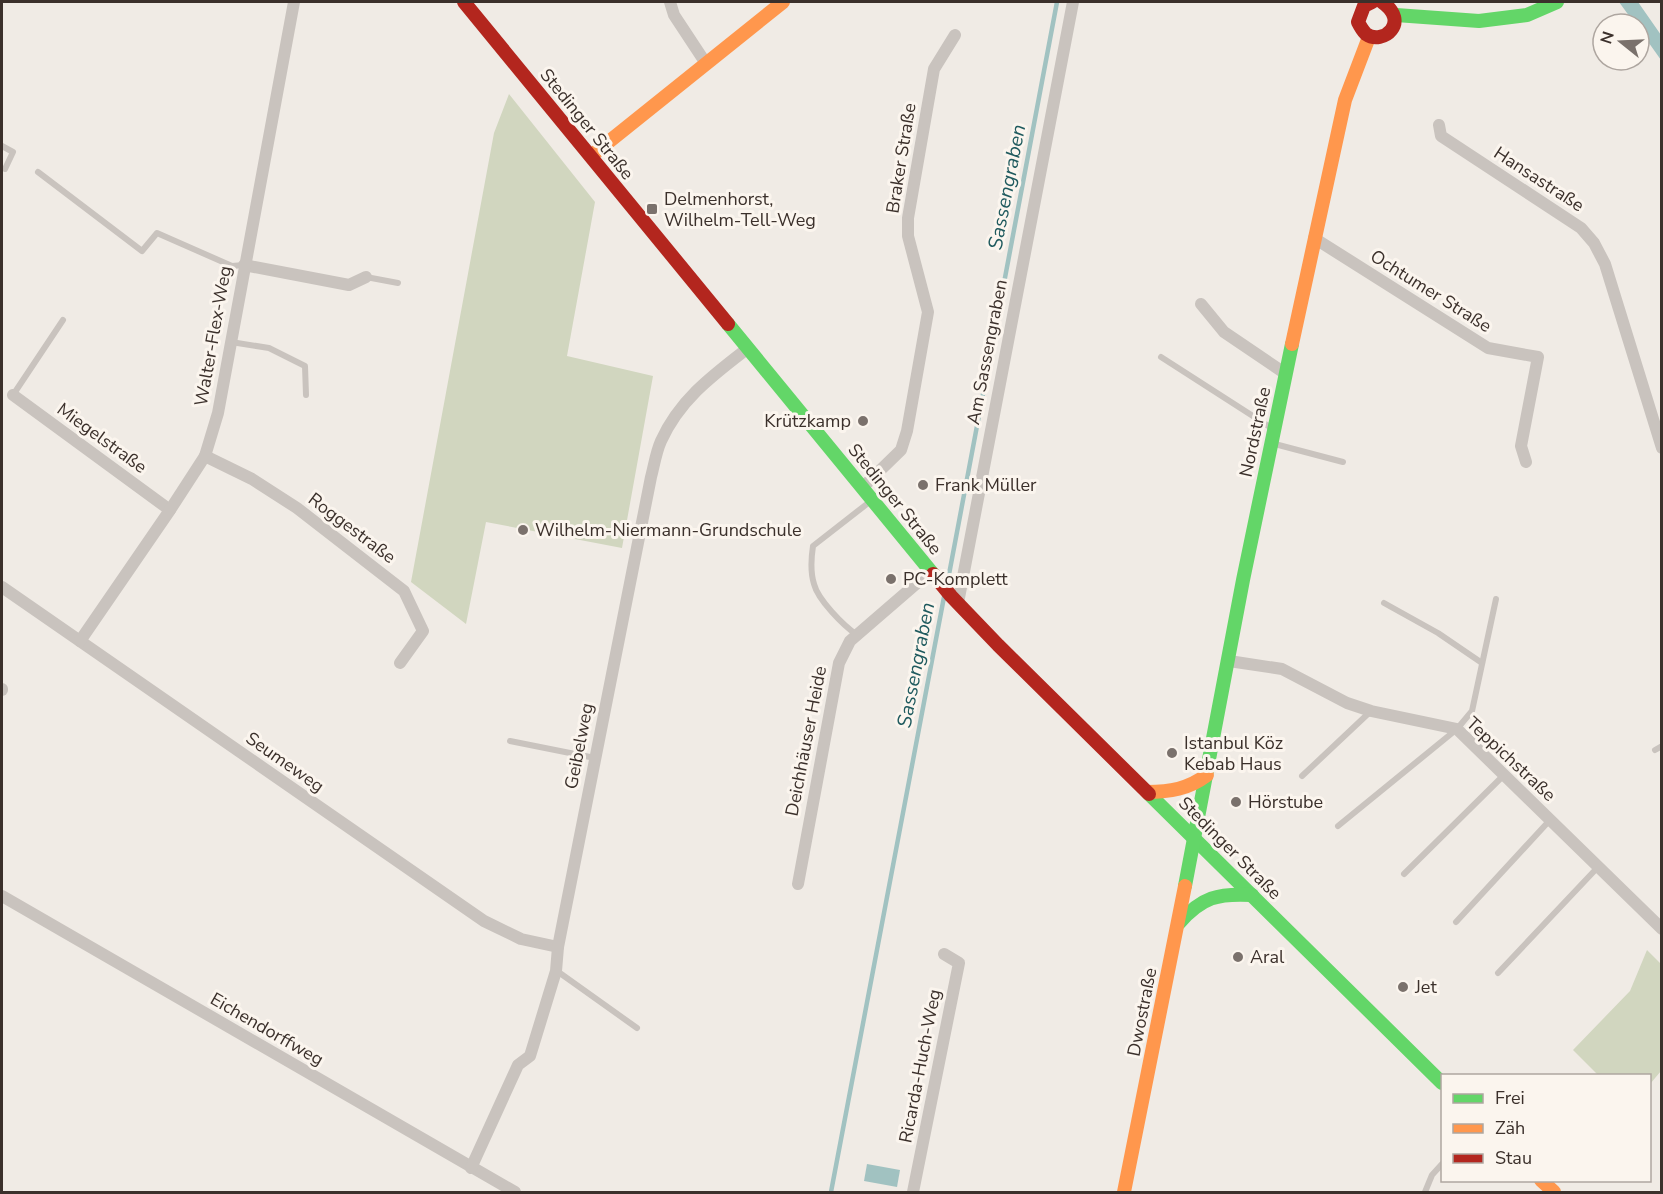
<svg xmlns="http://www.w3.org/2000/svg" width="1663" height="1194" viewBox="0 0 1663 1194" font-family="'Nunito Sans',sans-serif">
<style>
.green{fill:#d1d6bf}
.water{fill:#a1c2c1}
.lines{fill:none;stroke-linecap:round;stroke-linejoin:round}
.stream{stroke:#a1c2c1;stroke-width:4.5}
.lane{stroke:#c9c3be;stroke-width:6}
.street{stroke:#c9c3be;stroke-width:12}
.fast{stroke:#63d668;stroke-width:14}
.slow{stroke:#ff974d;stroke-width:14}
.jam{stroke:#b3261e;stroke-width:14}
.poi-dot{fill:#7a716c;stroke:#fbf5ee;stroke-width:2}
.labels{text-anchor:middle;dominant-baseline:central;stroke-width:6;stroke-linejoin:round;paint-order:stroke}
.street-label{font-size:18px;fill:#3b302b;stroke:#fbf5ee}
.poi-label{font-size:18px;fill:#3b302b;stroke:#fbf5ee;text-anchor:start}
.water-label{font-size:20px;font-style:italic;fill:#1f5a5e;stroke:#fbf5ee}
</style>
<rect width="100%" height="100%" fill="#f0ebe5"/>
<g class="green">
<path d="M 509,94 L 595,202 L 567,356 L 653,376 L 622,548 L 486,522 L 466,624 L 411,582 L 494,133 Z"/>
<path d="M 1647,950 L 1661,964 L 1661,1071 L 1650,1084 L 1650,1076 L 1598,1075 L 1573,1050 L 1630,991 Z"/>
</g>
<g class="water">
<path d="M 1619,2 L 1638,2 L 1661,35 L 1661,60 L 1639,29 L 1639,24 L 1635,24 Z"/>
<path d="M 867,1164 L 900,1170 L 897,1187 L 864,1181 Z"/>
</g>
<g class="lines">
<g class="stream">
<path d="M 947,585 L 1057,2"/>
<path d="M 831,1192 L 944,597"/>
</g>
<g class="lane">
<path d="M 2,146 L 13,152 L 5,169"/>
<path d="M 38,172 L 142,251 L 157,233 L 232,266 L 244,265"/>
<path d="M 366,277 L 398,283"/>
<path d="M 231,342 L 269,348 L 305,366 L 306,395"/>
<path d="M 1161,357 L 1273,429"/>
<path d="M 13,395 L 63,320"/>
<path d="M 1271,443 L 1343,462"/>
<path d="M 1384,603 L 1438,633 L 1482,663"/>
<path d="M 857,635 C 843,625 818,600 814,584 C 810,571 811,559 813,546 L 872,500"/>
<path d="M 510,741 L 595,758"/>
<path d="M 1655,750 L 1662,746"/>
<path d="M 1302,776 L 1371,711"/>
<path d="M 1338,826 L 1457,729 L 1472,711 L 1496,599"/>
<path d="M 1404,874 L 1504,775"/>
<path d="M 1456,922 L 1550,820"/>
<path d="M 557,971 L 637,1028"/>
<path d="M 1498,973 L 1598,867"/>
<path d="M 1425,1192 L 1432,1175 L 1442,1164"/>
</g>
<g class="street">
<path d="M 670,2 L 674,15 L 705,62"/>
<path d="M 1439,125 L 1441,136 L 1581,228 L 1594,243 L 1605,264 L 1662,448"/>
<path d="M 1314,238 L 1488,348 L 1538,357 L 1521,446 L 1526,462"/>
<path d="M 244,265 L 349,285 L 366,277"/>
<path d="M 1201,304 L 1224,332 L 1286,374"/>
<path d="M 13,395 L 170,510"/>
<path d="M 205,456 L 252,479 L 297,508 L 404,591 L 423,631 L 400,663"/>
<path d="M 862,488 L 901,450 L 907,431 L 928,312 L 908,236 L 908,218 L 934,69 L 955,35"/>
<path d="M 2,587 L 484,921 L 521,939 L 558,947"/>
<path d="M 958,603 L 1073,2"/>
<path d="M 80,641 L 170,510 L 205,456 L 218,413 L 294,2"/>
<path d="M 1229,661 L 1282,669 L 1347,703 L 1371,711 L 1457,729 L 1662,929"/>
<path d="M 2,690 L 2,689"/>
<path d="M 798,884 L 839,663 L 850,641 L 931,571"/>
<path d="M 2,896 L 515,1192"/>
<path d="M 471,1168 L 518,1065 L 530,1056 L 556,971 L 558,947 L 651,477 C 654,466 656,452 661,441 C 680,399 713,375 748,348"/>
<path d="M 913,1192 L 959,963 L 944,954"/>
</g>
<g class="fast">
<path d="M 1396,15 L 1479,21 L 1527,15 L 1557,2"/>
<path d="M 728,324 L 933,574"/>
<path d="M 1149,794 L 1442,1083"/>
<path d="M 1185,886 L 1243,580 L 1292,344"/>
<path d="M 1179,923 C 1202,897 1218,893 1252,895"/>
</g>
<g class="slow">
<path d="M 591,156 L 783,2"/>
<path d="M 1292,344 L 1345,100 L 1369,37"/>
<path d="M 1147,792 C 1170,792 1188,789 1207,775"/>
<path d="M 1541,1180 L 1554,1192"/>
<path d="M 1124,1192 L 1185,886"/>
</g>
<g class="jam">
<path d="M 464,2 L 728,324"/>
<path d="M 1372,2 L 1364,6 L 1358,22 C 1360,26 1363,31 1366,34 C 1383,46 1411,22 1382,2"/>
<path d="M 933,574 L 951,596 L 998,645 L 1149,794"/>
</g>
</g>
<g class="poi-dot">
<rect x="646" y="203" width="12" height="12" rx="3"/>
<circle cx="863" cy="421" r="6"/>
<circle cx="923" cy="485" r="6"/>
<circle cx="523" cy="530" r="6"/>
<circle cx="891" cy="579" r="6"/>
<circle cx="1172" cy="753" r="6"/>
<circle cx="1236" cy="802" r="6"/>
<circle cx="1238" cy="957" r="6"/>
<circle cx="1403" cy="987" r="6"/>
</g>
<g class="labels">
<g class="street-label">
<text transform="translate(587 124) rotate(51)">Stedinger Straße</text>
<text transform="translate(901 158) rotate(-81)">Braker Straße</text>
<text transform="translate(1539 179) rotate(33)">Hansastraße</text>
<text transform="translate(1431 291) rotate(32)">Ochtumer Straße</text>
<text transform="translate(213 336) rotate(-80)">Walter-Flex-Weg</text>
<text transform="translate(987 352) rotate(-79)">Am Sassengraben</text>
<text transform="translate(1255 432) rotate(-78)">Nordstraße</text>
<text transform="translate(102 438) rotate(36)">Miegelstraße</text>
<text transform="translate(895 499) rotate(51)">Stedinger Straße</text>
<text transform="translate(352 528) rotate(37)">Roggestraße</text>
<text transform="translate(806 741) rotate(-79)">Deichhäuser Heide</text>
<text transform="translate(579 746) rotate(-79)">Geibelweg</text>
<text transform="translate(1511 759) rotate(43)">Teppichstraße</text>
<text transform="translate(285 762) rotate(35)">Seumeweg</text>
<text transform="translate(1230 848) rotate(45)">Stedinger Straße</text>
<text transform="translate(1142 1012) rotate(-79)">Dwostraße</text>
<text transform="translate(267 1029) rotate(30)">Eichendorffweg</text>
<text transform="translate(920 1066) rotate(-79)">Ricarda-Huch-Weg</text>
</g>
<g class="poi-label">
<text x="664" y="199">Delmenhorst,<tspan x="664" dy="21">Wilhelm-Tell-Weg</tspan></text>
<text x="851" y="421" text-anchor="end">Krützkamp</text>
<text x="935" y="485">Frank Müller</text>
<text x="535" y="530">Wilhelm-Niermann-Grundschule</text>
<text x="903" y="579">PC-Komplett</text>
<text x="1184" y="743">Istanbul Köz<tspan x="1184" dy="21">Kebab Haus</tspan></text>
<text x="1248" y="802">Hörstube</text>
<text x="1250" y="957">Aral</text>
<text x="1415" y="987">Jet</text>
</g>
<g class="water-label">
<text transform="translate(1007 187) rotate(-79)">Sassengraben</text>
<text transform="translate(916 665) rotate(-79)">Sassengraben</text>
</g>
</g>
<rect width="1663" height="1194" fill="none" stroke="#3b302b" stroke-width="6"/>
<rect x="1441" y="1074" width="210" height="108" fill="#fbf5ee" stroke="#aea6a0" stroke-width="1.5"/>
<rect x="1453" y="1094" width="30" height="9" fill="#63d668" stroke="#aea6a0" stroke-width="1.5"/>
<text x="1495" y="1104" font-size="18" fill="#3b302b">Frei</text>
<rect x="1453" y="1124" width="30" height="9" fill="#ff974d" stroke="#aea6a0" stroke-width="1.5"/>
<text x="1495" y="1134" font-size="18" fill="#3b302b">Zäh</text>
<rect x="1453" y="1154" width="30" height="9" fill="#b3261e" stroke="#aea6a0" stroke-width="1.5"/>
<text x="1495" y="1164" font-size="18" fill="#3b302b">Stau</text>
<g transform="translate(1621 42) rotate(288)"><circle r="28" fill="#fbf5ee" stroke="#aea6a0" stroke-width="1.5"/>
<path d="M0-4.5L10 22L0 15L-10 22Z" fill="#7a716c"/>
<text y="-9" font-size="16" font-weight="bold" text-anchor="middle" fill="#3b302b">N</text>
</g>
</svg>
